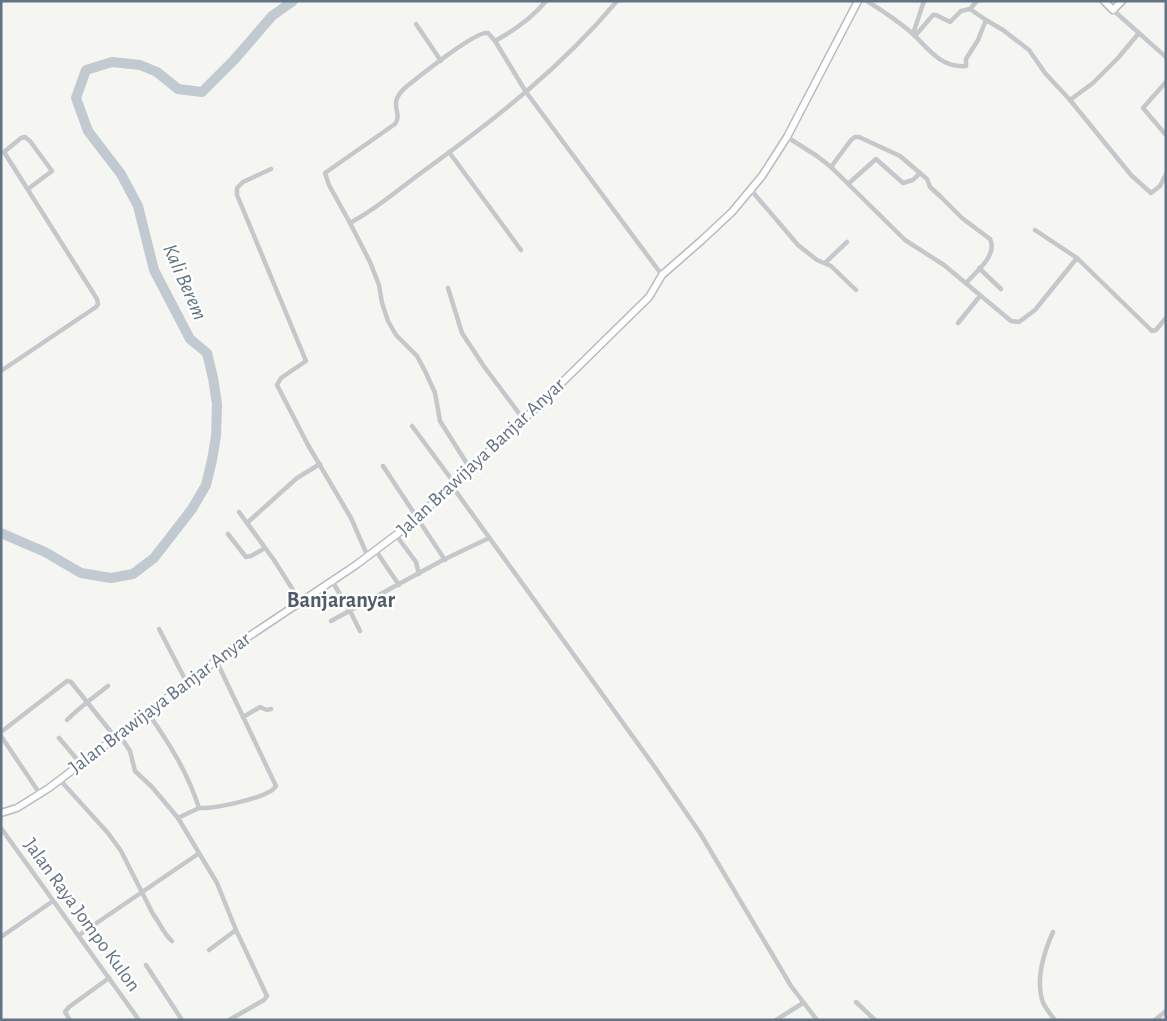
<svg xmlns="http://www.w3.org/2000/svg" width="1167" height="1021" viewBox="0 0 1167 1021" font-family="'Alegreya Sans',sans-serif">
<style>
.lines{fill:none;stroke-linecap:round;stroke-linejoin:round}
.river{stroke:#c0cad0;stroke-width:10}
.secondary-casing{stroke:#b6bbc0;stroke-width:9}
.street{stroke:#c4c8cb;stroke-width:4.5}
.secondary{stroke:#fff;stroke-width:6}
.labels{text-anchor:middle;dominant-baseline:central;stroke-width:5;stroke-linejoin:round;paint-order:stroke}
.street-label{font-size:20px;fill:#627385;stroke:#fff}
.water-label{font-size:21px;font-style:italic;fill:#5e7582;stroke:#fff}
.quarter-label{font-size:22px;font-weight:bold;fill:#515c69;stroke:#fff}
</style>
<rect width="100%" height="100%" fill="#f5f6f1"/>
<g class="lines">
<path class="river" d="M 1,533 L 45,552 L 81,573 L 111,578 L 133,574 L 154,558 L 192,509 L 206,485 L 212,460 L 216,436 L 217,404 L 213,378 L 207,353 L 190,339 L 154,270 L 138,206 L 121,174 L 88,131 L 76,98 L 86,70 L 112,62 L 140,65 L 157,72 L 178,89 L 202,92 L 234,60 L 272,16 L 293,1"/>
<defs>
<g id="secondary">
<path d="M 1104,1 L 1113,10 L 1122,1"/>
<path d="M 1,813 L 17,808 L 49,788 L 239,643 L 356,565 L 409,525 L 537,407 L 649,297 L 662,275 L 702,240 L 732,212 L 762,176 L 787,137 L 858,1"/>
</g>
</defs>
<use href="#secondary" class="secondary-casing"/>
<g class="street">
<path d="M 867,1 C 883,11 898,21 912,33 C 928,48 940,68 966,66 L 966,59 L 978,40 L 986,20 L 1003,30 L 1029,50 L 1045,73 L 1070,100 L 1093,83 L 1118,58 L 1139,33"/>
<path d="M 970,9 L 986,20"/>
<path d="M 1113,10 L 1166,57"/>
<path d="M 416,24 L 441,61"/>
<path d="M 913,34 L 924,1"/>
<path d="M 915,36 L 933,15 L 936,15 L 950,22 L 961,11 L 970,9 L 977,1"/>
<path d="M 495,41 L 526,92 L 662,275"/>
<path d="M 1166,82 L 1143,108 L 1166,135"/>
<path d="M 1070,100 L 1131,175 L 1151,193 L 1160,186 L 1166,174"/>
<path d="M 787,137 L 817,156 L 831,167 L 905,240 L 944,265 L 1011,321 L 1019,322 L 1035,310 L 1077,258"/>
<path d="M 449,152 L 521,250"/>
<path d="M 831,167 L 851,140 L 855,137 L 859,137 L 900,156 L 927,179 L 930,187 L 941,197 L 962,218 L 990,239 C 998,255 976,272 966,283"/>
<path d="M 271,169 L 243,182 L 237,188 L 237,195 L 306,361 L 281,378 L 277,385 L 308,445 L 351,518 L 368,557"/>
<path d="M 848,184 L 876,159 L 903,183 L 913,180 L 920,173"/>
<path d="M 751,190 L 798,245 L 817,260 L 831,266 L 856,290"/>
<path d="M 350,223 L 329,185 L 325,173 L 395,124 C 404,111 385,105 407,86 C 419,77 476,30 488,33 L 495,41 C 515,30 532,18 546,1"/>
<path d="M 1035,230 L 1077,258 L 1152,331 L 1156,330 L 1165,319"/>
<path d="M 825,263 L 847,242"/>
<path d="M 979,268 L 1001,289"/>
<path d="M 448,288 L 462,333 L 483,365 L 524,420"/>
<path d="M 958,323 L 980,296"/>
<path d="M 1,371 L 96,307 L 98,304 L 97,299 L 4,152 L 21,138 L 25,137 L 30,141 L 52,171 L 28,189"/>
<path d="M 412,426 L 455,484"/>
<path d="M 383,466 L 445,560"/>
<path d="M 471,470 L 440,421 L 435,393 L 426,373 L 417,356 L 396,335 L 388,321 L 382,303 L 379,285 L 370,262 L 350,223 C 377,209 400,188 425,170 C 495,119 561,68 617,1"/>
<path d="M 452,486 L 654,766 L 700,833 L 791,986 L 817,1020"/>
<path d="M 239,512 L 274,560 L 300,601"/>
<path d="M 247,523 L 297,478 L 320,464"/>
<path d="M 228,534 L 246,557 L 251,556 L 265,548"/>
<path d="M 396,535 L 416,562 L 419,574"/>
<path d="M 376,551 L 399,585"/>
<path d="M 332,581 L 350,611 L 360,631"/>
<path d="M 331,621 L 443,560 L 489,538"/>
<path d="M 159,629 L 187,683"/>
<path d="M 148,713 C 169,743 188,773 199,808 L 178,818 L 217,883 L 236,930 L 267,996 L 264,1000 L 229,1020"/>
<path d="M 243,717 L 260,707 L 267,710 L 271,709"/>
<path d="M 67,720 C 80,707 94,697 108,686"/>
<path d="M 1,732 L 67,681 L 71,682 L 115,737"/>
<path d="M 119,734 L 130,751 L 135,771 L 152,787 L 178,818"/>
<path d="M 1,736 L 40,794"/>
<path d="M 59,738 L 81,764"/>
<path d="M 60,780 L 108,833 L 121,851 L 153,914 C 160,923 163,933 172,941"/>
<path d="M 199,808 C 212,809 270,798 276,786 L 216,660"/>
<path d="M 1,828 L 139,1020"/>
<path d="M 1053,932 C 1044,952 1036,978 1042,1000 C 1045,1008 1050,1014 1055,1020"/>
<path d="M 79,935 L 198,854"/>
<path d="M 1,937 L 53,901"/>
<path d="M 209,950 L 236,930"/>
<path d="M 146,965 L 182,1020"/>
<path d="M 856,1002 L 875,1020"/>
<path d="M 70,1020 L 65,1012 L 69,1007 L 109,978"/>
<path d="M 776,1020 L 803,1003"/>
<path d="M 1155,1020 L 1166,1011"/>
</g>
<use href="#secondary" class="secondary"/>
</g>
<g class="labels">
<g class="street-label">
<text transform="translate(481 457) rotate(-43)">Jalan Brawijaya Banjar Anyar</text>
<text transform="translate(160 703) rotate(-37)">Jalan Brawijaya Banjar Anyar</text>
<text transform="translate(82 915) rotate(54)">Jalan Raya Jompo Kulon</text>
</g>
<g class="water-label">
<text transform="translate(185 282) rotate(66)">Kali Berem</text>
</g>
<g class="quarter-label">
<text x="341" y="600">Banjaranyar</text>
</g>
</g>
<rect width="1167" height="1021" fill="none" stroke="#627385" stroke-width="5"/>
</svg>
